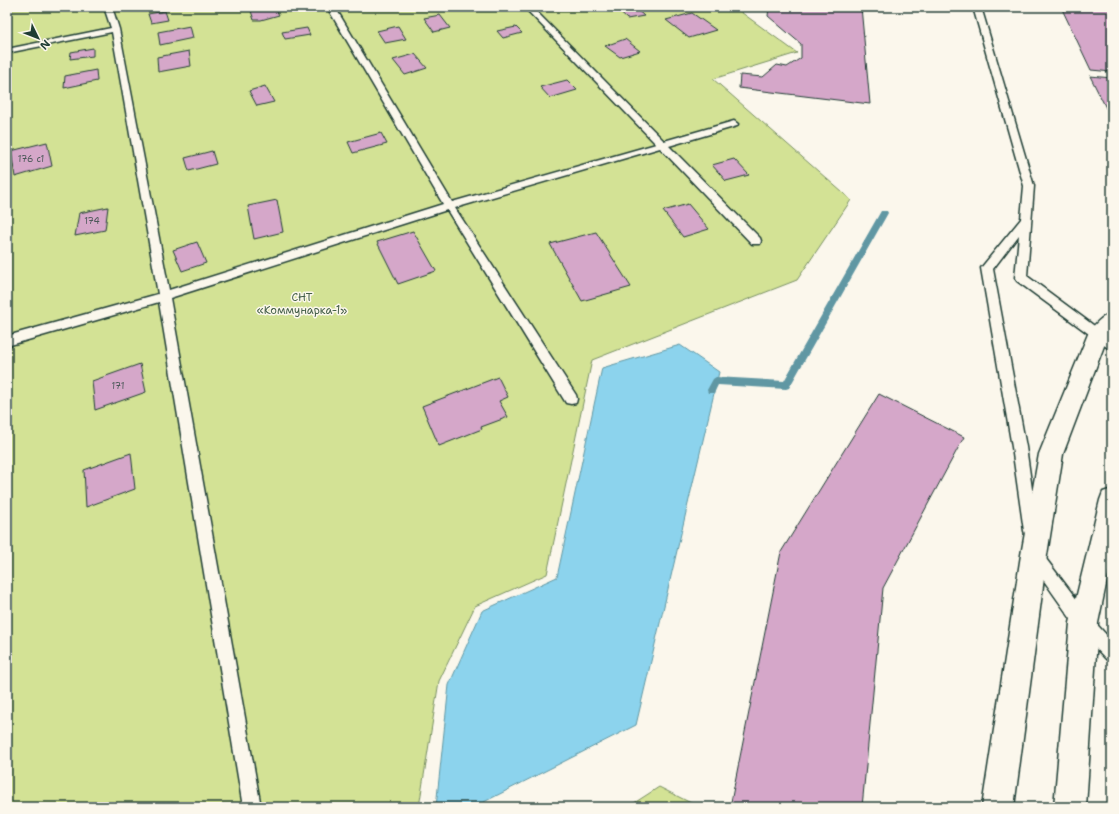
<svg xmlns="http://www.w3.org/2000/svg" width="1119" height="814" viewBox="0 0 1119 814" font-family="'Shantell Sans',sans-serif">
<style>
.green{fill:#d3e295;stroke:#799064}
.water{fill:#8cd3ed;stroke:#6097a3}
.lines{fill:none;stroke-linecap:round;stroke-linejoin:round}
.stream{fill:#6097a3;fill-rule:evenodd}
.building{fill:#d5a7c9;stroke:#1f3d34}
.lane-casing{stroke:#1f3d34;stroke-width:3}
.street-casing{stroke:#1f3d34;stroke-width:3}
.lane{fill:#fbf7ec;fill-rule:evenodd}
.street{fill:#fbf7ec;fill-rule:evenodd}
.labels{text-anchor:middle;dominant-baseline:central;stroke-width:3;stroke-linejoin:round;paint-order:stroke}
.number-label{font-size:9px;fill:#4c5859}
.park-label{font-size:11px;fill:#435e47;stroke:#fbf7ec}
</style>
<rect width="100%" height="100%" fill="#fbf7ec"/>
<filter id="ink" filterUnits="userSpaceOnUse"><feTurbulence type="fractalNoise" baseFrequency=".025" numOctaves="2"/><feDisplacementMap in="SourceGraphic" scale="8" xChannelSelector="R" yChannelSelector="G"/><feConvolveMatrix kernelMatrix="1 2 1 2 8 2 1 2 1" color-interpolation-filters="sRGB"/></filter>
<g filter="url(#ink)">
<g class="green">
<path d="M 7,7 L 734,7 L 797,53 L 713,79 L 851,200 L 797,280 L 592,360 L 547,574 L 475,606 L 439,681 L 419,807 L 7,807 Z"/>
<path d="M 659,787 L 699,807 L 628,807 Z"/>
</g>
<path class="water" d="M 680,345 L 719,372 L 636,725 L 474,807 L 436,807 L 449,685 L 482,611 L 557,577 L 602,368 Z"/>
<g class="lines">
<path class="stream" d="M 881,211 L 887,211 L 888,213 L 789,388 L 786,389 L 718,385 L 714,393 L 708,393 L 707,390 L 713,379 L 716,377 L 784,381 Z"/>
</g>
<g class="building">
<path d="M 275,7 L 279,15 L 261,20 L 254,20 L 251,11 Z"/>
<path d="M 614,7 L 634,7 L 644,16 L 627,19 Z"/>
<path d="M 769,7 L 861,7 L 870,104 L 739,88 L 740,75 L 763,77 L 777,65 L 787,67 L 801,58 L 801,44 L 768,16 Z"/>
<path d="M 1061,7 L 1112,7 L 1112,72 L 1091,70 Z"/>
<path d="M 165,11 L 168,20 L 151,23 L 148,14 Z"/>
<path d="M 692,13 L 716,30 L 689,38 L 666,20 Z"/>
<path d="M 440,15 L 450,28 L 434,32 L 424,18 Z"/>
<path d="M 190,26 L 193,38 L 160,45 L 158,32 Z"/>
<path d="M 398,26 L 406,39 L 385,43 L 377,31 Z"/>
<path d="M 516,27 L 522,33 L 503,38 L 497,31 Z"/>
<path d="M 307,28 L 310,35 L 285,39 L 282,32 Z"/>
<path d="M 625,39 L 640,51 L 620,57 L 605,46 Z"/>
<path d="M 93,48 L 93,56 L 70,59 L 71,52 Z"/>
<path d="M 189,51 L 191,66 L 158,72 L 157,57 Z"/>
<path d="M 415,54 L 427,68 L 405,75 L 393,60 Z"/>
<path d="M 96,70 L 97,81 L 64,88 L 65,76 Z"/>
<path d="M 1090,76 L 1112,78 L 1112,120 Z"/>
<path d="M 567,80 L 577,90 L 550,98 L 540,87 Z"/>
<path d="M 265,86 L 274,102 L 257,106 L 249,91 Z"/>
<path d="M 381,133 L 387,144 L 353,153 L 348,142 Z"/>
<path d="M 47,142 L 52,166 L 15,177 L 11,151 Z"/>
<path d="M 212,151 L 216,164 L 189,171 L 185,158 Z"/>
<path d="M 734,159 L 749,175 L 726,181 L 712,165 Z"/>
<path d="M 277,200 L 283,232 L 254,239 L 248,206 Z"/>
<path d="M 688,204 L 709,229 L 683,237 L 663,211 Z"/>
<path d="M 108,207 L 105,230 L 75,236 L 79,213 Z"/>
<path d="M 413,231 L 436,271 L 398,284 L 377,242 Z"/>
<path d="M 596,232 L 631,287 L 582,301 L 550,244 Z"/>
<path d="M 197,242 L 206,263 L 182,271 L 173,250 Z"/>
<path d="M 140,364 L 146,392 L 95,410 L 92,381 Z"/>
<path d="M 498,377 L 508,397 L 499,401 L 508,417 L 481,427 L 482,429 L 439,446 L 422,406 Z"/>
<path d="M 879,394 L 964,437 L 883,588 L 862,807 L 730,807 L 781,552 Z"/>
<path d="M 131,453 L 135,489 L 86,507 L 84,470 Z"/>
</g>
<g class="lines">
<defs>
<g id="lane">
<path d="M 104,7 L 112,7 L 119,29 L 169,290 L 443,204 L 327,7 L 335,7 L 452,202 L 656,144 L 524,7 L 532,7 L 664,141 L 734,121 L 738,124 L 737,126 L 669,146 L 760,238 L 761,241 L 760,244 L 752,244 L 660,148 L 455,208 L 576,395 L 577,399 L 576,403 L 571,404 L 566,403 L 447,210 L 170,298 L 261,807 L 243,807 L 159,302 L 7,346 L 7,336 L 158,294 L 112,32 L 7,53 L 7,49 L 111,28 Z"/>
<path d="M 973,7 L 981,7 L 1034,186 L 1027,276 L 1112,339 L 1112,350 L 1108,348 L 1017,281 L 1015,278 L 1019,235 L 993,269 L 1026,447 L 1038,531 L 1036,536 L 1031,538 L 1026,536 L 1024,531 L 1012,447 L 981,268 L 1021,219 L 1024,186 Z"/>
<path d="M 1035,549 L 1040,551 L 1090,617 L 1112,641 L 1112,661 L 1106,659 L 1078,629 L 1030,561 L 1027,556 L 1030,551 Z"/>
</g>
<g id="street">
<path d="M 1112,313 L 1112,332 L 1107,338 L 1063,454 L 1047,555 L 1014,807 L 982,807 L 1021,555 L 1039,454 L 1088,334 C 1093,325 1102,316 1112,313 Z"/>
<path d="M 1112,489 L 1112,556 L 1098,623 L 1086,807 L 1054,807 L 1070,623 L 1100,500 L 1103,492 Z"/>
</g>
</defs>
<use href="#lane" class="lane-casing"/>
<use href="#street" class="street-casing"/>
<use href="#lane" class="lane"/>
<use href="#street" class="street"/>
</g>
</g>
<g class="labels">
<g class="number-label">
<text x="31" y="159">176 с1</text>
<text x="92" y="221">174</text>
<text x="118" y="386">171</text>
</g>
<g class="park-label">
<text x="302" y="297">СНТ<tspan x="302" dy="13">«Коммунарка-1»</tspan></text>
</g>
</g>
<rect width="1119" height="814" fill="none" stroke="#fbf7ec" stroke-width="24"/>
<rect x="12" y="12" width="1095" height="790" fill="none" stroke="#1f3d34" stroke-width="1.5" filter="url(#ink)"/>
<g transform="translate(38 38) rotate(133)" stroke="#fbf7ec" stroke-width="3" paint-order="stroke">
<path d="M0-3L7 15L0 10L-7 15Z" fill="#1f3d34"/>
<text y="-6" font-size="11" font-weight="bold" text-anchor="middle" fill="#1f3d34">N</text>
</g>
</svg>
